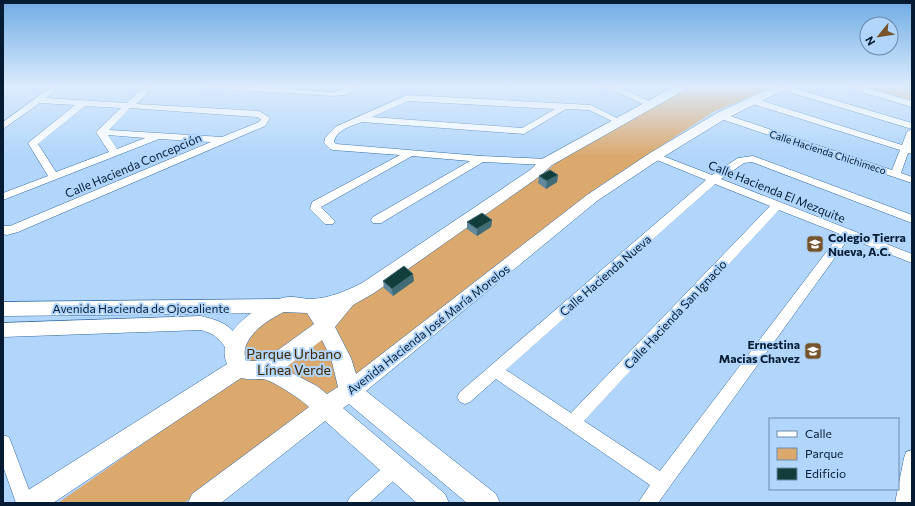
<svg xmlns="http://www.w3.org/2000/svg" width="915" height="506" viewBox="0 0 915 506" font-family="Commissioner,sans-serif">
<style>
.green{fill:#dba86d}
.lines{fill:none;stroke-linecap:round;stroke-linejoin:round}
.minor-casing{stroke:#2f69a2;stroke-width:1}
.tertiary-casing{stroke:#2f69a2;stroke-width:1}
.secondary-casing{stroke:#2f69a2;stroke-width:1}
.minor{fill:#fff;fill-rule:evenodd}
.tertiary{fill:#fff;fill-rule:evenodd}
.secondary{fill:#fff;fill-rule:evenodd}
.wall{fill:#61899b}
.shaded-wall{fill:#416b75}
.building{fill:#113d3b;stroke:#416b75}
.labels{text-anchor:middle;dominant-baseline:central;stroke-width:4;stroke-linejoin:round;paint-order:stroke}
.far-street-label{font-size:10px;fill:#041b33;stroke:#b1d5fb}
.street-label{font-size:12px;fill:#041b33;stroke:#b1d5fb}
.poi-label{font-size:12px;font-weight:bold;fill:#041b33;stroke:#b1d5fb;text-anchor:start}
.near-park-label{font-size:14px;fill:#3f2603;stroke:#b1d5fb}
</style>
<rect width="100%" height="100%" fill="#b1d5fb"/>
<g class="green">
<path d="M 694,86 L 777,86 L 713,112 L 601,185 L 469,286 L 359,376 L 307,409 L 184,503 L 58,503 L 234,380 L 248,360 L 243,350 L 268,310 L 304,309 L 314,319 L 540,176 L 556,163 L 668,99 Z"/>
<path d="M 862,86 L 912,86 L 912,100 Z"/>
</g>
<g class="lines">
<defs>
<g id="minor">
<path d="M 52,86 L 61,86 L 46,98 L 126,103 L 146,86 L 155,86 L 136,104 L 259,111 L 270,118 L 265,126 L 18,232 L 7,235 L 3,234 L 3,226 L 10,226 L 211,142 L 159,139 L 3,200 L 3,193 L 48,176 L 28,143 L 75,105 L 40,103 L 3,129 L 3,122 ZM 85,106 L 121,108 L 96,132 L 109,152 L 56,172 L 38,144 ZM 130,108 L 257,117 L 261,119 L 259,122 L 222,137 L 109,130 ZM 108,135 L 145,138 L 117,149 Z"/>
<path d="M 202,86 L 246,86 L 334,92 L 351,86 L 362,86 L 345,95 L 334,96 L 206,88 Z"/>
<path d="M 595,86 L 617,86 L 655,104 L 654,106 L 648,106 L 610,89 L 599,88 Z"/>
<path d="M 779,86 L 787,86 L 912,123 L 912,129 L 779,89 Z"/>
<path d="M 847,86 L 860,86 L 912,101 L 912,107 L 848,88 Z"/>
<path d="M 407,95 L 591,105 L 625,122 L 621,125 L 618,124 L 589,110 L 566,109 L 524,134 L 362,122 C 351,126 336,130 334,142 L 336,144 L 481,156 L 547,159 L 552,162 L 547,165 L 483,162 L 381,223 L 373,223 L 371,220 L 373,217 L 470,161 L 412,156 L 321,207 L 335,221 L 333,224 L 325,224 L 310,209 L 312,202 L 400,155 L 333,150 L 330,149 L 324,143 L 325,138 L 335,127 ZM 408,101 L 555,109 L 522,128 L 372,117 Z"/>
<path d="M 753,98 L 902,145 L 907,132 L 912,129 L 911,147 L 912,148 L 912,154 L 908,153 L 901,173 L 912,177 L 912,183 L 718,118 L 717,116 L 721,113 L 892,170 L 900,150 L 750,103 L 749,101 Z"/>
<path d="M 655,153 L 712,175 L 738,158 L 753,156 L 912,215 L 912,223 L 752,162 L 744,163 L 721,179 L 912,254 L 912,263 L 849,238 L 658,503 L 638,503 L 650,485 L 496,379 L 470,402 L 465,404 L 460,402 L 457,397 L 460,392 L 706,180 L 652,158 L 650,156 L 652,154 ZM 715,184 L 770,206 L 571,413 L 506,370 ZM 779,210 L 840,234 L 660,471 L 584,421 Z"/>
<path d="M 3,435 L 9,437 L 34,503 L 16,503 L 3,466 Z"/>
<path d="M 912,450 L 912,503 L 895,503 L 904,458 L 906,452 Z"/>
<path d="M 395,460 L 401,462 L 403,468 L 401,474 L 369,503 L 347,503 L 350,497 L 389,462 Z"/>
</g>
<g id="tertiary">
<path d="M 3,86 L 13,86 L 3,92 Z"/>
<path d="M 279,299 L 285,301 L 287,306 L 285,311 L 279,313 L 3,316 L 3,302 Z"/>
<path d="M 201,316 C 225,322 233,326 244,349 L 241,354 L 235,357 L 229,354 C 222,341 216,334 201,330 L 3,337 L 3,323 Z"/>
</g>
<path id="secondary" d="M 675,86 L 690,86 L 688,88 L 552,165 L 540,176 L 374,293 L 353,305 L 335,327 L 351,358 L 356,374 L 587,195 L 650,153 L 717,113 L 775,86 L 790,86 L 788,88 L 725,119 L 660,159 L 597,201 L 366,391 L 496,494 L 500,503 L 467,503 L 349,404 L 343,408 L 445,494 L 449,503 L 417,503 L 325,421 L 221,503 L 188,503 L 192,494 L 309,407 C 302,400 272,380 263,379 C 255,379 249,380 241,378 L 53,503 L 18,503 L 22,494 L 227,364 C 214,334 257,305 282,298 C 292,295 302,299 312,299 C 330,298 346,291 362,283 L 530,170 L 542,159 ZM 284,312 L 307,313 L 314,324 L 263,361 L 246,361 C 238,339 267,320 284,312 ZM 322,340 L 331,358 L 338,387 L 327,394 L 317,386 L 284,369 Z"/>
</defs>
<use href="#minor" class="minor-casing"/>
<use href="#tertiary" class="tertiary-casing"/>
<use href="#secondary" class="secondary-casing"/>
<use href="#minor" class="minor"/>
<use href="#tertiary" class="tertiary"/>
<use href="#secondary" class="secondary"/>
</g>
<g class="wall">
<path d="M 558,175 L 557,182 L 546,189 L 538,183 L 539,176 Z"/>
<path d="M 492,220 L 491,227 L 477,236 L 467,229 L 467,222 Z"/>
<path d="M 383,281 L 414,281 L 393,296 L 384,288 Z"/>
</g>
<g class="shaded-wall">
<path d="M 558,175 L 557,182 L 546,189 L 547,181 Z"/>
<path d="M 492,220 L 491,227 L 477,236 L 477,229 Z"/>
<path d="M 413,274 L 414,281 L 393,296 L 392,289 Z"/>
</g>
<g class="building">
<path d="M 550,170 L 558,175 L 547,181 L 539,176 Z"/>
<path d="M 482,213 L 492,220 L 477,229 L 467,222 Z"/>
<path d="M 404,266 L 413,274 L 392,289 L 383,281 Z"/>
</g>
<linearGradient id="sky" x2="0" y2="1"><stop stop-color="#6fabe4"/><stop offset="0.55" stop-color="#dcecfd"/><stop offset="1" stop-color="#dcecfd" stop-opacity="0"/></linearGradient>
<rect width="915" height="157" fill="url(#sky)"/>
<defs>
<symbol id="school-square" viewBox="-11 -11 22 22"><rect x="-9" y="-9" width="18" height="18" rx="4" fill="#75542b" stroke="#b1d5fb"/><path d="M0-5L7-2L0 1L-7-2ZM-4 1L0 2.5L4 1V4Q0 6-4 4Z" fill="#fff"/></symbol>
</defs>
<g fill-rule="evenodd">
<use href="#school-square" x="805" y="234" width="20" height="20"/>
<use href="#school-square" x="803" y="341" width="20" height="20"/>
</g>
<g class="labels">
<g class="far-street-label">
<text transform="translate(828 152) rotate(18)">Calle Hacienda Chichimeco</text>
</g>
<g class="street-label">
<text transform="translate(133 165) rotate(-23)">Calle Hacienda Concepción</text>
<text transform="translate(777 191) rotate(22)">Calle Hacienda El Mezquite</text>
<text transform="translate(605 275) rotate(-41)">Calle Hacienda Nueva</text>
<text x="141" y="308">Avenida Hacienda de Ojocaliente</text>
<text transform="translate(675 314) rotate(-47)">Calle Hacienda San Ignacio</text>
<text transform="translate(428 329) rotate(-38)">Avenida Hacienda José María Morelos</text>
</g>
<g class="poi-label">
<text x="828" y="237">Colegio Tierra<tspan x="828" dy="14">Nueva, A.C.</tspan></text>
<text x="800" y="344" text-anchor="end">Ernestina<tspan x="800" dy="14">Macias Chavez</tspan></text>
</g>
<g class="near-park-label">
<text x="294" y="353">Parque Urbano<tspan x="294" dy="16">Línea Verde</tspan></text>
</g>
</g>
<rect width="915" height="506" fill="none" stroke="#041b33" stroke-width="8"/>
<rect x="769" y="418" width="130" height="72" fill="#b1d5fb" stroke="#6c8bab"/>
<rect x="777" y="431" width="20" height="6" fill="#ffffff" stroke="#6c8bab"/>
<text x="805" y="438" font-size="12" fill="#041b33">Calle</text>
<rect x="777" y="448" width="20" height="12" fill="#dba86d" stroke="#6c8bab"/>
<text x="805" y="458" font-size="12" fill="#041b33">Parque</text>
<rect x="777" y="468" width="20" height="12" fill="#113d3b" stroke="#6c8bab"/>
<text x="805" y="478" font-size="12" fill="#041b33">Edificio</text>
<g transform="translate(879 36) rotate(240)"><circle r="19" fill="#b1d5fb" stroke="#6c8bab"/>
<path d="M0-3L7 15L0 10L-7 15Z" fill="#75542b"/>
<text y="-6" font-size="11" font-weight="bold" text-anchor="middle" fill="#041b33">N</text>
</g>
</svg>
